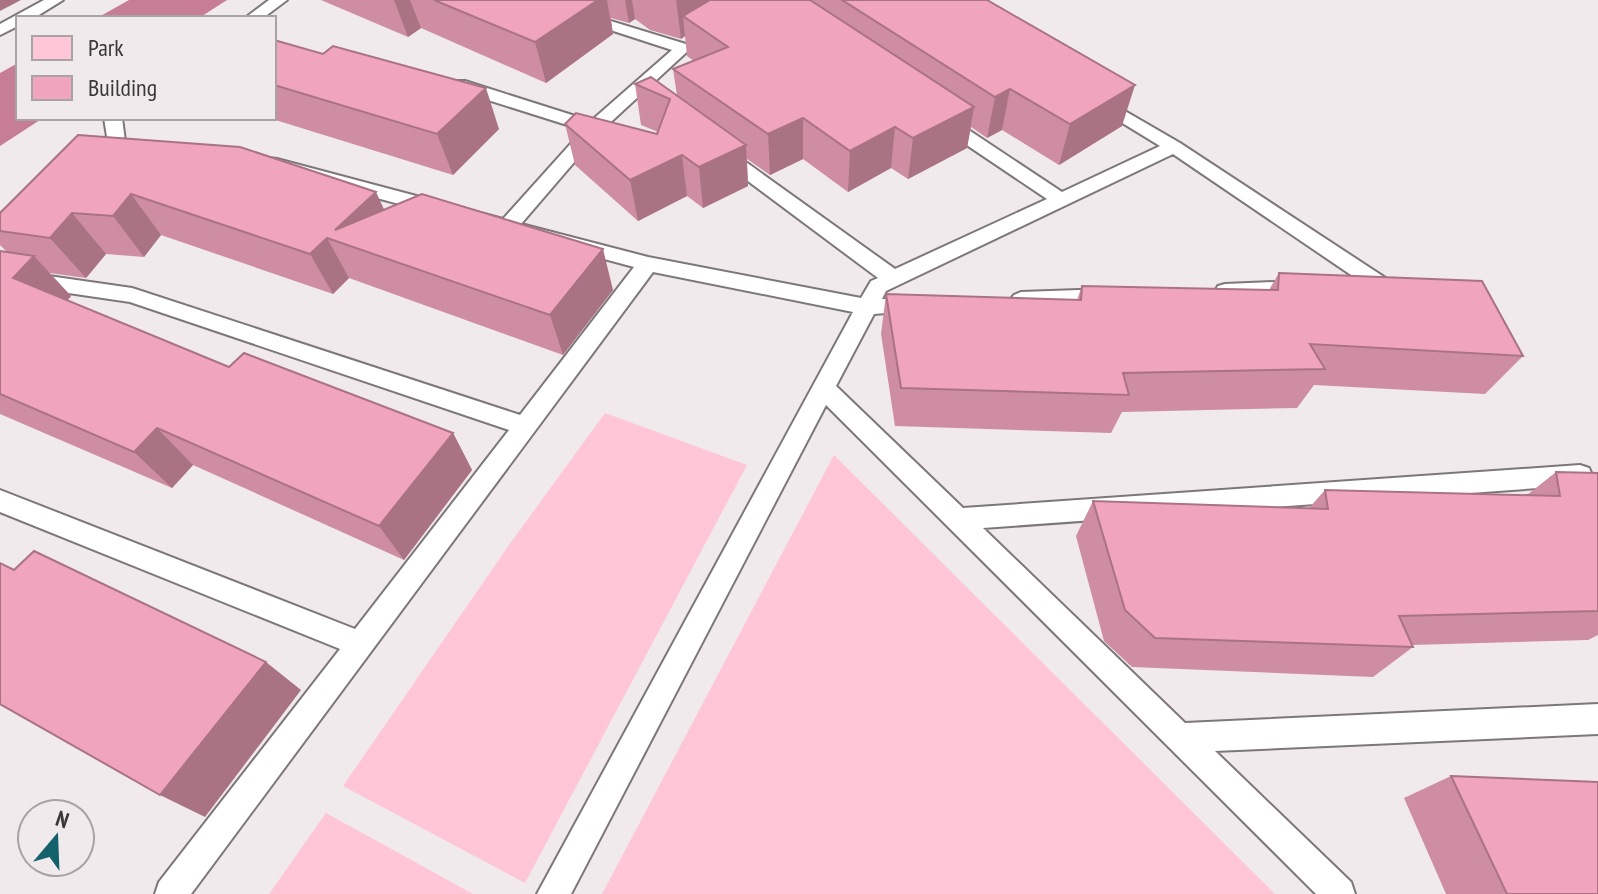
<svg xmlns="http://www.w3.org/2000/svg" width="1598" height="894" viewBox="0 0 1598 894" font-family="'PT Sans Narrow',sans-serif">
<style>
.green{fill:#fec6d7}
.water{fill:#c77d96}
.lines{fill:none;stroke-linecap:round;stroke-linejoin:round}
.service-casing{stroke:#7d7779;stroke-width:4}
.service{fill:#fff;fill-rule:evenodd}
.wall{fill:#cf8da3}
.shaded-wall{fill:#a97384}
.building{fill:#f1a4bd;stroke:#a97384;stroke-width:2}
</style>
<rect width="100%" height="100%" fill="#f0eaec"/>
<g class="green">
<path d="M 605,413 L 747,465 L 525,883 L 343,786 L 509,545 Z"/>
<path d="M 834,455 L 1275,894 L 602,894 Z"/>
<path d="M 326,813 L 473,894 L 269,894 Z"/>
</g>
<g class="water">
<path d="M 129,0 L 227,0 L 199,18 L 97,18 Z"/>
<path d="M 18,63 L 18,118 L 43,118 L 0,146 L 0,73 Z"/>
</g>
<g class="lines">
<defs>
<g id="service">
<path d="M 44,0 L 63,0 L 34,18 L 18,18 L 18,26 L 0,35 L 0,24 Z"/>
<path d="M 269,0 L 287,0 L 263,18 L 245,18 Z"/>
<path d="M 518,0 L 542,0 L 689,45 L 691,48 L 600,132 L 521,224 L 648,257 L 861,298 L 871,281 L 878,278 L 717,158 L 714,154 L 717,150 L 729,150 L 895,269 L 1047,199 L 937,125 L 934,121 L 937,117 L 949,117 L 1062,192 L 1160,146 L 1093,105 L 1090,101 L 1093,97 L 1099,96 L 1180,143 L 1387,279 L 1390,284 L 1387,289 L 1354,290 L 1351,285 L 1357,279 L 1173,154 L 886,291 L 882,299 L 923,300 L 927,305 L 923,310 L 874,314 L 836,386 L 963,508 L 1580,465 L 1589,468 L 1592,475 L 1589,482 L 1580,485 L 983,528 L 1185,723 L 1598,704 L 1598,734 L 1215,751 L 1351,882 L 1355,894 L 1316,894 L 826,405 L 571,894 L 537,894 L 853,312 L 653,272 L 191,894 L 155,894 L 159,882 L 340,649 L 0,512 L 0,490 L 355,629 L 509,430 L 130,302 L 0,283 L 0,269 L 132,288 L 520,415 L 634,267 L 276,171 L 120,151 L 0,229 L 0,214 L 108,143 L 104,118 L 122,118 L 125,141 L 277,159 L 503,219 L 583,130 L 453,89 L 451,85 L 453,81 L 465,81 L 591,121 L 672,50 Z"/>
<path d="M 1300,281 L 1307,283 L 1310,288 L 1307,293 L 1300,295 L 1225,298 L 1218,296 L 1215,291 L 1218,286 L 1225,284 Z"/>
<path d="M 1108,289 L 1115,291 L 1119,296 L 1115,301 L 1108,303 L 1021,308 L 1014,305 L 1010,300 L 1014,295 L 1021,292 Z"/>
</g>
</defs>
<use href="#service" class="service-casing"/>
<use href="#service" class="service"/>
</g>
<g class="wall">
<path d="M 321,0 L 987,0 L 1122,126 L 1059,165 L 1002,130 L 987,138 L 971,127 L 967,148 L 908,179 L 891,168 L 848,192 L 803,159 L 770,175 L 747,159 L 748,186 L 703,208 L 687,196 L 638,221 L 575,165 L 565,124 L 657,134 L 658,132 L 641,125 L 635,84 L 677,96 L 673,69 L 694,61 L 687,56 L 685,36 L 681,39 L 650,30 L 635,19 L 629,23 L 611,18 L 613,34 L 546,83 L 421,28 L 408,37 Z"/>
<path d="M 274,40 L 499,129 L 453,175 L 269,118 L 274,118 Z"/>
<path d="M 78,135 L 384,210 L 613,290 L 563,355 L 349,278 L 333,294 L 161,235 L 144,257 L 106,254 L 86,278 L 49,273 L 71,296 L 67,301 L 229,367 L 453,433 L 472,470 L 404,560 L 193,465 L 172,488 L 0,414 L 0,251 L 7,252 L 0,245 L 0,213 Z"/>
<path d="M 1279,273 L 1523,356 L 1485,394 L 1314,385 L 1297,408 L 1122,412 L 1111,433 L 895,426 L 881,334 L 886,294 L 1077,300 L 1082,286 L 1269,290 Z"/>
<path d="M 1556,472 L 1598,473 L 1598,635 L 1588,640 L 1412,645 L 1413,647 L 1373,677 L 1132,667 L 1104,641 L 1076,536 L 1093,501 L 1309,508 L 1325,490 L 1527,495 Z"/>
<path d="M 1451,776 L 1598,894 L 1446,894 L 1404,798 Z"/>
</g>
<g class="shaded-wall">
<path d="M 0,0 L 21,0 L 0,11 Z"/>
<path d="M 394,0 L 410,0 L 421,28 L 408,37 Z"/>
<path d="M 598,0 L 607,0 L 613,34 L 546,83 L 535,42 Z"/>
<path d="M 625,0 L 632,0 L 635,19 L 629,23 Z"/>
<path d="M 676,0 L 743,0 L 683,16 L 685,36 L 681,39 Z"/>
<path d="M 1135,85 L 1122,126 L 1059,165 L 1070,124 Z"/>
<path d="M 486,88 L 499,129 L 453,175 L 437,134 Z"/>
<path d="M 1010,89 L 1002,130 L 987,138 L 995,97 Z"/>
<path d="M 974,107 L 967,148 L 908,179 L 913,138 Z"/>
<path d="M 803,118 L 803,159 L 770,175 L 768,134 Z"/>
<path d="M 895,127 L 891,168 L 848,192 L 850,151 Z"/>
<path d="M 746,145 L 748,186 L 703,208 L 699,167 Z"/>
<path d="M 682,155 L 687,196 L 638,221 L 630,180 Z"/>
<path d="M 376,192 L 395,233 L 335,230 Z"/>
<path d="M 131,194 L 161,235 L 144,257 L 113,216 Z"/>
<path d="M 72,213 L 106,254 L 86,278 L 50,238 Z"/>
<path d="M 327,238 L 349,278 L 333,294 L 310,254 Z"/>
<path d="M 603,249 L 613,290 L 563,355 L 550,315 Z"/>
<path d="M 34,256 L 71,296 L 52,319 L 13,278 Z"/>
<path d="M 157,428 L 193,465 L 172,488 L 134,452 Z"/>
<path d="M 453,433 L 472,470 L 404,560 L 379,526 Z"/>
<path d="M 266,662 L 301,690 L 205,817 L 160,795 Z"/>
</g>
<g class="building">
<path d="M 434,0 L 598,0 L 535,42 Z"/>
<path d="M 710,0 L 810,0 L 974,107 L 913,138 L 895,127 L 850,151 L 803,118 L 768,134 L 673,69 L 728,47 L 683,16 Z"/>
<path d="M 842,0 L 987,0 L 1135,85 L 1070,124 L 1010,89 L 995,97 Z"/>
<path d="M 274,40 L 323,54 L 333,46 L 486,88 L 437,134 L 274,85 Z"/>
<path d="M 651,77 L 746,145 L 699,167 L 682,155 L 630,180 L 565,124 L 576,113 L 657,134 L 670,99 L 635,84 Z"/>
<path d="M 78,135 L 240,147 L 376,192 L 335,230 L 422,194 L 603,249 L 550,315 L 327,238 L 310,254 L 131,194 L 113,216 L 72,213 L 50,238 L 0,231 L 0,213 Z"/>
<path d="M 0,251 L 34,256 L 13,278 L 229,367 L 244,353 L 453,433 L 379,526 L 157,428 L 134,452 L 0,394 Z"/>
<path d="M 1279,273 L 1482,281 L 1523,356 L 1310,344 L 1325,369 L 1123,373 L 1129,395 L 901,388 L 886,294 L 1081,300 L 1082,286 L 1278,290 Z"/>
<path d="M 1556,472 L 1598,473 L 1598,611 L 1399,616 L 1413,647 L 1155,638 L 1125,610 L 1093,501 L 1328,509 L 1325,490 L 1560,496 Z"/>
<path d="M 34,551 L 266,662 L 160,795 L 0,704 L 0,563 L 14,570 Z"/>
<path d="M 1451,776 L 1598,782 L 1598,894 L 1507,894 Z"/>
</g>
<rect x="16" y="16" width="260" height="104" fill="#f0eaec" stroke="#a7a2a4" stroke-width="2"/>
<rect x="32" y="36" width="40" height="24" fill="#fec6d7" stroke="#a7a2a4" stroke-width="2"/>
<text x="88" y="56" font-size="24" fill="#393737">Park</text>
<rect x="32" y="76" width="40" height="24" fill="#f1a4bd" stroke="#a7a2a4" stroke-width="2"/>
<text x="88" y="96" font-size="24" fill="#393737">Building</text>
<g transform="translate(56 838) rotate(19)"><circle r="38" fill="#f0eaec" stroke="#a7a2a4" stroke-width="2"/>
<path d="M0-6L14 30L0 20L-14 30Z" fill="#13616b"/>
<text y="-12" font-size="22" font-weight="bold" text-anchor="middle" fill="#393737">N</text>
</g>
</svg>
